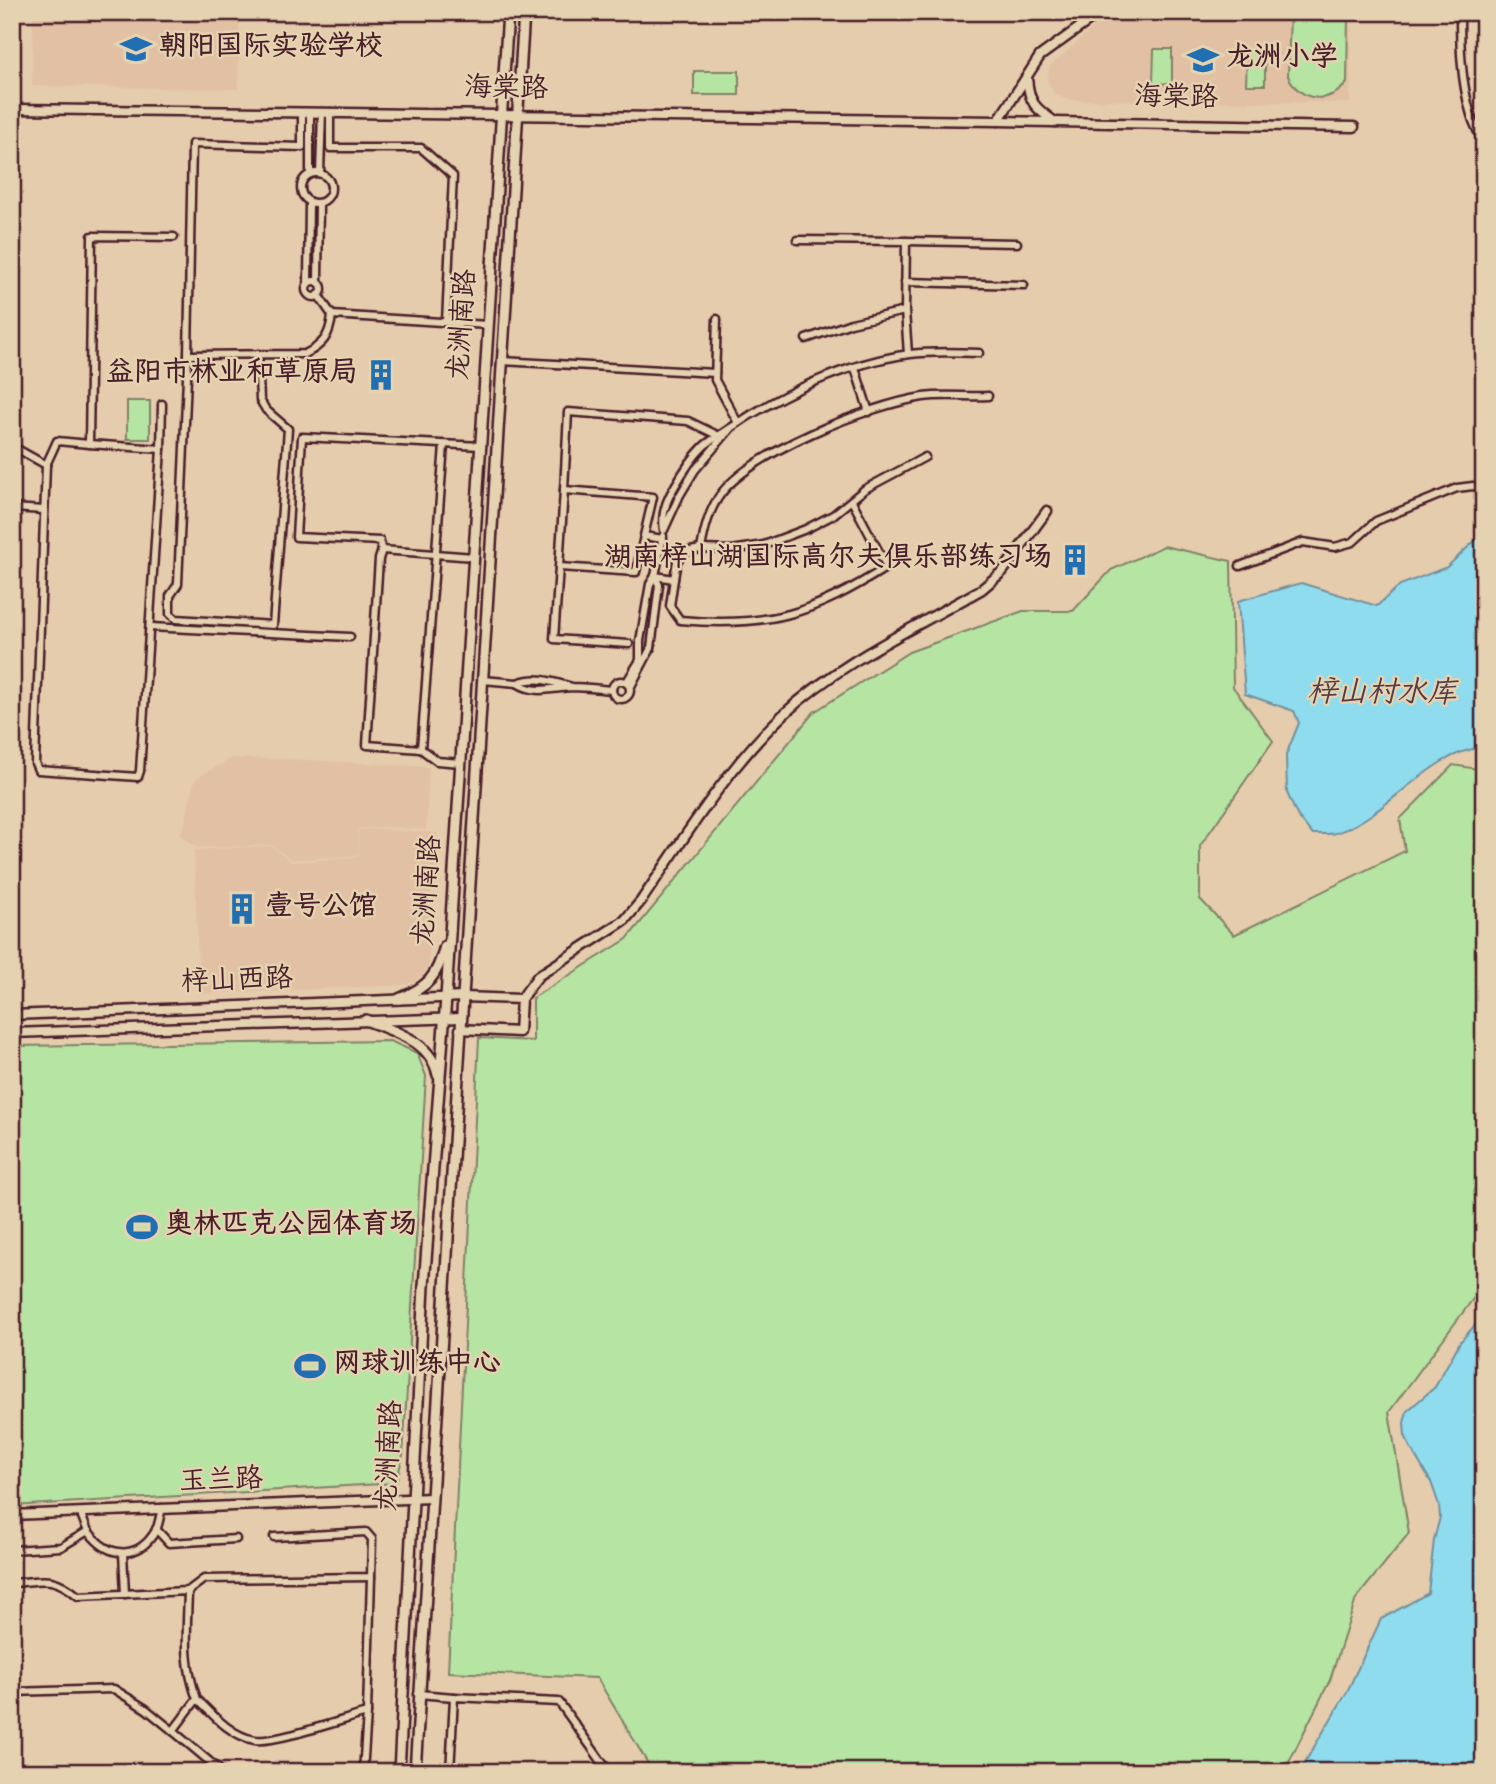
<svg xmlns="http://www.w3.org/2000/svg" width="1496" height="1784" viewBox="0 0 1496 1784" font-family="Dekko,'LXGW WenKai TC',sans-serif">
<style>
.built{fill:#e2c0a4}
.green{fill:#b6e4a3;stroke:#808267;stroke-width:2}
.water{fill:#8edced;stroke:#73909f;stroke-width:2}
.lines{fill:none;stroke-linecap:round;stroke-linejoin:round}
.minor-casing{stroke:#4a1f2b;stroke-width:11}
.tertiary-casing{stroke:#4a1f2b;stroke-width:13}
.secondary-casing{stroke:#4a1f2b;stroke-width:14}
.minor{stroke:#e4d2b0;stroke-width:6}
.tertiary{stroke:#e4d2b0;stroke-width:8}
.secondary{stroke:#e4d2b0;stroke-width:9}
.labels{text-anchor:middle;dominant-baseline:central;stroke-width:5;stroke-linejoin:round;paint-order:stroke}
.poi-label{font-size:28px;font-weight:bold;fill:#4a1f2b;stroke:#e4d2b0;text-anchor:start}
.street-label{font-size:28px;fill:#4a1f2b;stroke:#e4d2b0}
.water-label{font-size:30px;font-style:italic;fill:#543b48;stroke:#e4d2b0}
</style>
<rect width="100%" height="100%" fill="#e5ccac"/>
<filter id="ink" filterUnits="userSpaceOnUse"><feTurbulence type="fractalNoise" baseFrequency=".0143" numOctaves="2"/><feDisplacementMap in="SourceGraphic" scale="14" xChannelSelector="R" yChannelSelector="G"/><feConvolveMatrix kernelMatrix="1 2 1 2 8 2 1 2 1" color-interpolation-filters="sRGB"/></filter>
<g filter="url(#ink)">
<g class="built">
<path d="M 33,12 L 240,12 L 238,89 L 32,86 Z"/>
<path d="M 1111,12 L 1351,12 L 1350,103 L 1068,100 L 1055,94 L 1047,81 L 1050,66 Z"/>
<path d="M 232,758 L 307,760 L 429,767 L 426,830 L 382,827 L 357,829 L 358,855 L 292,860 L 271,845 L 197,848 L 179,835 L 184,826 L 195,779 Z"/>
<path d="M 382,829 L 437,833 L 436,874 L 431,896 L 429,965 L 423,975 L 414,982 L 404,985 L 199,994 L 194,850 L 271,846 L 292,862 L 359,857 L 358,830 Z"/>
</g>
<g class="green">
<path d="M 1290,12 L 1348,12 L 1347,83 C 1328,105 1301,102 1288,76 Z"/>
<path d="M 1154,49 L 1172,49 L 1172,83 L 1153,84 Z"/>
<path d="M 1247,51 L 1265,51 L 1265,85 L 1246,85 Z"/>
<rect x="694" y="71" width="45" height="24"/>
<rect x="127" y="401" width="23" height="38"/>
<path d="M 1164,546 L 1231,561 L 1233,687 L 1273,741 L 1200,846 L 1200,899 L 1234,935 L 1405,851 L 1400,819 L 1453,765 L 1484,770 L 1484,1167 L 1474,1190 L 1484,1218 L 1484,1284 L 1389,1412 L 1409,1533 L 1356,1599 L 1330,1680 L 1284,1772 L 653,1772 L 597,1678 L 448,1672 L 479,1038 L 533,1041 L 533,998 L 627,939 L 814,712 L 909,652 L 1023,611 L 1073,611 L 1111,570 Z"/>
<path d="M 390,1041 L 417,1053 L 426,1076 L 403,1455 L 396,1483 L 12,1506 L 12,1046 Z"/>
</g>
<g class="water">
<path d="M 1484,532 L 1484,747 C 1429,752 1391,813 1339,832 C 1332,835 1321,834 1312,834 L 1297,815 L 1287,793 L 1286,755 L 1299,723 L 1294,711 L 1245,694 L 1238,601 L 1301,583 L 1377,606 L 1400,585 L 1447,567 Z"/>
<path d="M 1484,1315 L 1484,1772 L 1299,1772 L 1347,1692 L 1381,1619 L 1428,1593 L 1434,1540 L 1440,1517 L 1439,1505 L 1431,1482 L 1410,1447 L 1405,1435 L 1404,1423 L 1407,1411 L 1435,1387 L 1460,1342 Z"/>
</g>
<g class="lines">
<defs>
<g id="minor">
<path d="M 1460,12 C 1460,48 1461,81 1471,115 C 1474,126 1480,135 1484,146"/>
<path d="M 302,112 L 302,147 L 192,144 L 188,355 L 305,354 C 323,345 330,336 332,315 L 488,325"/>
<path d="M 330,112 L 330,148 L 421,148 L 453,176 L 446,322"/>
<circle cx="316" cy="188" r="15"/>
<path d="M 310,173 L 310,112"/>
<path d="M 320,173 L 322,112"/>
<path d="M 797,240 L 906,241 L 905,311 L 908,354"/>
<path d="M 906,241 L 1017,243"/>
<circle cx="314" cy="289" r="8"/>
<path d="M 318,282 L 319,203"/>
<path d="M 905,282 L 1024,285"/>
<path d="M 308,283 L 309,202"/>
<path d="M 318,295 L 332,315"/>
<path d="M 717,319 L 715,380 L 738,423"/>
<path d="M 806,339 L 851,323 L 905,311"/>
<path d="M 188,355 L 178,584 L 170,596 L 170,614 L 176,619 L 273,625 L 288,429 L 266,410 L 260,400 L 258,354"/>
<path d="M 502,361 L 715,373"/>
<path d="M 855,368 L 869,412"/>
<path d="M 162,404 L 161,449 L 89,444 L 92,236 L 174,237"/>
<path d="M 731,428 L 695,470 L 680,495 L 664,530 C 661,514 666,500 675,486 C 683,472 691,459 703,447 C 710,440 721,435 729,429 C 782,393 846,363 910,354 C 933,351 956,352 979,353"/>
<path d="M 89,444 L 57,441 L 46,465 L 35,763 L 38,770 L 138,777 L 140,771 L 161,449"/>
<path d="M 444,445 L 421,749 L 437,761 L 461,763"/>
<path d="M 12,446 L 46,465"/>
<path d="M 564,490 L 568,412 L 688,421 L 719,436"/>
<path d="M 12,508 L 44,510"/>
<path d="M 644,536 L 636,572 L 559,567 L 564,490 L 653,497 L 644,536 L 663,539"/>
<path d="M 701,549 C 704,531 708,513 718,498 C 747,453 870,405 923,397 C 944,394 967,397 988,396"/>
<path d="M 382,550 L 379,559 L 367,745 L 421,749"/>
<path d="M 474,557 L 382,550 L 380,541 L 296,537 L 302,437 L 481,446"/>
<path d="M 1240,566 L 1303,542 L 1335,547 L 1353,542 L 1376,521 L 1457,488 L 1473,486 L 1484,488"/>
<path d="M 559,567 L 554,639 L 629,644"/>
<path d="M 655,576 L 674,579 L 677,561 L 685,552 L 701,549 L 732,550 L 764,545 L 806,529 L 833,515 L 865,489 L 925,457"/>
<path d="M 674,579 L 670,606 L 680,620 C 768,628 813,614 887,567 L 852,501"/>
<path d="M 150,627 L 350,637"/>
<path d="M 483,680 L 517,683"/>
<circle cx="621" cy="690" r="9"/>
<path d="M 626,683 L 640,660 L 640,641 L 650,584 L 655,576 L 663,536"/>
<path d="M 572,687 C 553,682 536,675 517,683 C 536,695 551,688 572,687 C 585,687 599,689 612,690"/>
<path d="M 630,688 L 651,648 L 659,585 L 655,576"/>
<path d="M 80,1512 C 83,1518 85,1527 89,1532 C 109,1559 139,1560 156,1530 C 159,1524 160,1515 162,1508"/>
<path d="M 156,1529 L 169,1543 L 236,1539"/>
<path d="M 12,1550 L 61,1547 L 88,1531"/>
<path d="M 123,1553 L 125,1594"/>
<path d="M 12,1583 C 44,1581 52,1574 78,1596 L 188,1591 C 187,1630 183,1662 197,1699 L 173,1731 L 146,1709 L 114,1689 L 12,1692"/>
<path d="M 188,1591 L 204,1579 L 371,1577 L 372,1539 L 366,1532 L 274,1537"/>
<path d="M 418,1694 L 454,1697"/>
<path d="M 197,1699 C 213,1715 231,1736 255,1740 C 275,1743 344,1719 367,1713 L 371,1577"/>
<path d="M 173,1731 L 222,1772"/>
<path d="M 363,1772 L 367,1713"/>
<path d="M 450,1772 L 454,1697 L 559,1702 L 609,1772"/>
</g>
<g id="tertiary">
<path d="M 1027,78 C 1029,103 1035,108 1055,122"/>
<path d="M 12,109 L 998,121 L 1040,56 L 1101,12"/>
<path d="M 998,121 L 1354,127"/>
<path d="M 521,999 L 538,976 L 625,920 L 641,901 C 685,837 727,768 783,715 C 838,663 916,627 982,589 L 1003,571 L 1047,511"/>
<path d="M 12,1015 L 463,997 L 521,999 L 519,1032 L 460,1029"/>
<path d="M 12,1033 L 461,1018"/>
<path d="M 12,1515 L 431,1498"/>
</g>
<g id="secondary">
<path d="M 399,999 C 428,987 437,977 445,946"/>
<path d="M 366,1020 C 395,1032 431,1041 438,1075"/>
<path d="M 399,1772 L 424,1286 L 446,998 L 508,12"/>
<path d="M 415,1772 L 524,12"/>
</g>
</defs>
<use href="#minor" class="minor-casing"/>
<use href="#tertiary" class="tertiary-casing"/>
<use href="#secondary" class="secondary-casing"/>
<use href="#minor" class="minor"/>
<use href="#tertiary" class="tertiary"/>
<use href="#secondary" class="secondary"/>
</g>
</g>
<defs>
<symbol id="school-bare" viewBox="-9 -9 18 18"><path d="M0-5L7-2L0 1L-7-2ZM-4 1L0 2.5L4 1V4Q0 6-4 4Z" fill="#1f6fb2" stroke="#e4d2b0" stroke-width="2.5" paint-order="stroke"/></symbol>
<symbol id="building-bare" viewBox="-9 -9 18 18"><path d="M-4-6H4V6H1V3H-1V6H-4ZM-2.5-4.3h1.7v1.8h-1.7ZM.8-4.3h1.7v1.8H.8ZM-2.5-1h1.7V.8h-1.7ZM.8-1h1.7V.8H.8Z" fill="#1f6fb2" stroke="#e4d2b0" stroke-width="2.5" paint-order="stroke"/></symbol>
<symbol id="stadium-bare" viewBox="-9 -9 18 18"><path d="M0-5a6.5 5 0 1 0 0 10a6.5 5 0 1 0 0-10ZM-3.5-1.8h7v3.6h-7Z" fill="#1f6fb2" stroke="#e4d2b0" stroke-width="2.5" paint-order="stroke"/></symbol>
</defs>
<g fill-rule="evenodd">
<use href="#school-bare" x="114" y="27" width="44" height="44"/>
<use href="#school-bare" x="1181" y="38" width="44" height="44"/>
<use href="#building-bare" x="359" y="353" width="44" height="44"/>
<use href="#building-bare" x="1053" y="538" width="44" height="44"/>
<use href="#building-bare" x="220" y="887" width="44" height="44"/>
<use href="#stadium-bare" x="120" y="1205" width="44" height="44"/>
<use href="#stadium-bare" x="288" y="1344" width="44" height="44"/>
</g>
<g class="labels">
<g class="poi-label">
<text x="159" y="49">朝阳国际实验学校</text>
<text x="1226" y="60">龙洲小学</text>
<text x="358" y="375" text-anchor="end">益阳市林业和草原局</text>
<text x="1052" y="560" text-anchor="end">湖南梓山湖国际高尔夫俱乐部练习场</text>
<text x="265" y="909">壹号公馆</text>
<text x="165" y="1227">奥林匹克公园体育场</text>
<text x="333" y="1366">网球训练中心</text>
</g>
<g class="street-label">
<text transform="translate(506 91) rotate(1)">海棠路</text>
<text transform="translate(1176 100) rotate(1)">海棠路</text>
<text transform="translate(465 325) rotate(-86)">龙洲南路</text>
<text transform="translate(430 891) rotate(-86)">龙洲南路</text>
<text transform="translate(237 983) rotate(-2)">梓山西路</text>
<text transform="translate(392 1456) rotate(-87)">龙洲南路</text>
<text transform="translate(221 1483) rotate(-2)">玉兰路</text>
</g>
<g class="water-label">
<text x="1382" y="695">梓山村水库</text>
</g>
</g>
<rect width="1496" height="1784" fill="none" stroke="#e4d2b0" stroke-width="42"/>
<rect x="21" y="21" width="1454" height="1742" fill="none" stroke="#4a1f2b" stroke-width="2.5" filter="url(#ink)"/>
</svg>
